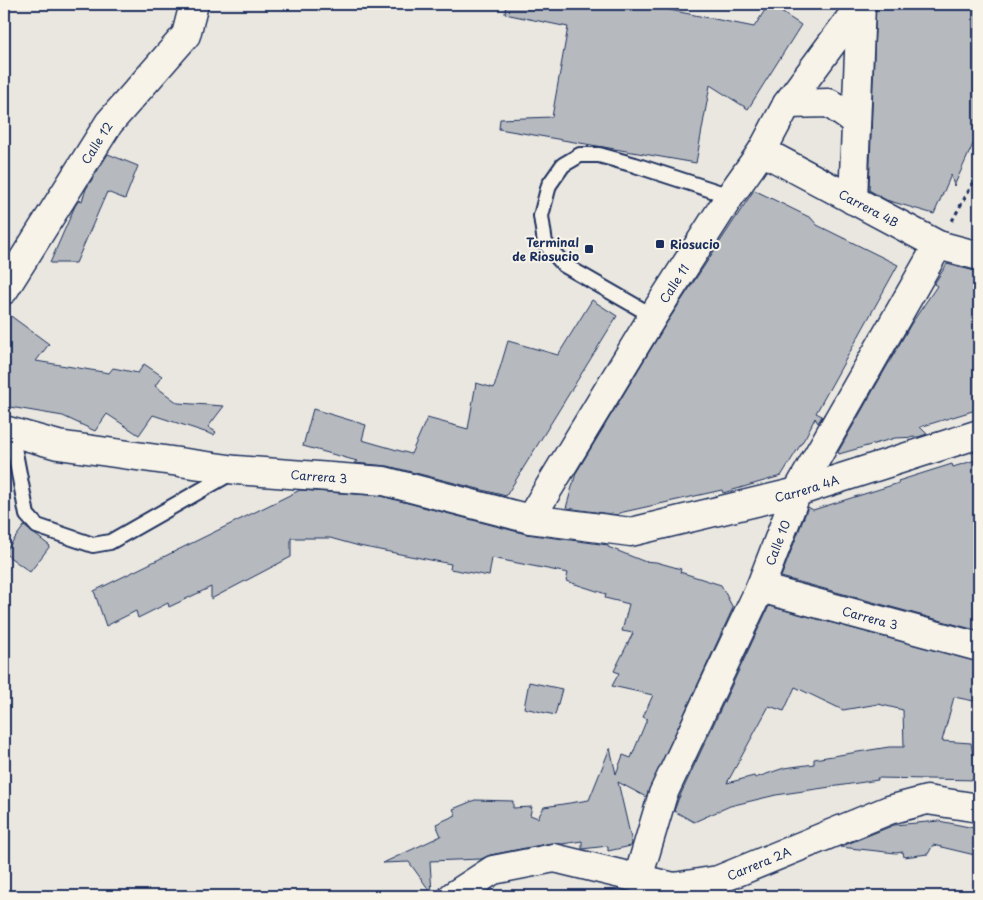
<svg xmlns="http://www.w3.org/2000/svg" width="983" height="900" viewBox="0 0 983 900" font-family="'Playpen Sans',sans-serif">
<style>
.building{fill:#b6babf;stroke:#1b2f5e;fill-rule:evenodd}
.lines{fill:none;stroke-linecap:round;stroke-linejoin:round}
.service-casing{stroke:#1b2f5e;stroke-width:18}
.minor-casing{stroke:#1b2f5e;stroke-width:31}
.primary-casing{stroke:#1b2f5e;stroke-width:31}
.path{stroke:#1b2f5e;stroke-width:3;stroke-dasharray:4 4;stroke-linecap:butt}
.service{stroke:#f7f3e8;stroke-width:14}
.minor{stroke:#f7f3e8;stroke-width:28}
.primary{stroke:#f7f3e8;stroke-width:28}
.poi-dot{fill:#1b2f5e;stroke:#f7f3e8;stroke-width:2}
.labels{text-anchor:middle;dominant-baseline:central;stroke-width:4;stroke-linejoin:round;paint-order:stroke}
.street-label{font-size:12px;fill:#1b2f5e;stroke:#f7f3e8}
.poi-label{font-size:12px;font-weight:bold;fill:#1b2f5e;stroke:#f7f3e8;text-anchor:end}
</style>
<rect width="100%" height="100%" fill="#eae7e0"/>
<filter id="ink" filterUnits="userSpaceOnUse"><feTurbulence type="fractalNoise" baseFrequency=".02" numOctaves="2"/><feDisplacementMap in="SourceGraphic" scale="10" xChannelSelector="R" yChannelSelector="G"/><feConvolveMatrix kernelMatrix="1 2 1 2 8 2 1 2 1" color-interpolation-filters="sRGB"/></filter>
<g filter="url(#ink)">
<g class="building">
<path d="M 506,4 L 640,4 L 754,27 L 769,4 L 801,25 L 748,109 L 710,85 L 696,163 L 499,129 L 500,119 L 552,117 L 568,27 L 505,14 Z"/>
<path d="M 876,4 L 979,4 L 979,131 L 954,186 L 951,175 L 934,214 L 886,200 L 869,190 Z"/>
<path d="M 108,154 L 138,166 L 125,199 L 107,192 L 76,263 L 50,263 L 75,206 L 79,200 L 82,201 L 86,189 Z"/>
<path d="M 754,190 L 811,218 L 817,225 L 898,265 L 816,413 L 822,416 L 818,423 L 815,418 L 806,436 L 781,476 L 723,493 L 722,490 L 619,513 L 618,515 L 566,508 L 576,473 L 666,324 Z"/>
<path d="M 947,264 L 979,272 L 979,409 L 920,427 L 927,434 L 918,437 L 895,438 L 839,454 L 838,452 L 911,324 L 937,286 L 934,284 Z"/>
<path d="M 592,300 L 617,316 L 506,496 L 388,466 L 354,463 L 357,461 L 303,446 L 313,409 L 366,425 L 362,440 L 411,454 L 427,418 L 468,429 L 476,383 L 494,388 L 508,341 L 558,355 Z"/>
<path d="M 4,311 L 49,344 L 36,361 L 109,373 L 113,368 L 138,373 L 144,364 L 162,376 L 155,386 L 178,403 L 224,406 L 208,427 L 216,432 L 214,435 L 153,415 L 139,435 L 107,414 L 95,431 L 63,416 L 4,406 Z"/>
<path d="M 979,459 L 979,631 L 781,577 L 808,507 L 813,510 L 899,483 L 898,481 L 952,464 L 953,467 Z"/>
<path d="M 300,490 L 381,496 L 526,534 L 608,545 L 608,547 L 643,561 L 656,562 L 681,569 L 680,572 L 721,585 L 733,608 L 646,797 L 618,782 L 632,843 L 631,846 L 608,851 L 608,846 L 582,849 L 582,841 L 562,844 L 551,843 L 490,855 L 481,859 L 430,861 L 432,894 L 409,862 L 383,863 L 441,836 L 436,824 L 456,815 L 453,809 L 475,800 L 513,801 L 513,808 L 532,807 L 530,815 L 538,818 L 544,807 L 589,800 L 610,748 L 616,774 L 623,755 L 631,758 L 647,719 L 643,717 L 653,695 L 612,686 L 619,673 L 614,671 L 633,633 L 622,631 L 629,604 L 605,598 L 606,594 L 566,581 L 568,573 L 492,558 L 489,576 L 450,569 L 451,564 L 359,546 L 330,538 L 291,538 L 291,557 L 211,599 L 211,587 L 169,607 L 168,603 L 138,618 L 136,611 L 106,626 L 94,591 Z"/>
<path d="M 24,526 L 50,546 L 30,572 L 4,553 Z"/>
<path d="M 769,606 L 979,662 L 979,702 L 954,697 L 942,741 L 971,743 L 973,755 L 979,755 L 979,780 L 877,778 L 878,780 L 776,795 L 730,806 L 694,822 L 674,811 L 678,800 ZM 795,687 L 843,710 L 878,704 L 903,710 L 904,747 L 889,747 L 814,759 L 814,764 L 784,768 L 755,778 L 754,776 L 727,783 L 769,706 L 784,711 Z"/>
<path d="M 529,682 L 562,689 L 555,715 L 524,708 Z"/>
<path d="M 939,821 L 979,829 L 979,856 L 933,845 L 928,854 L 904,857 L 903,852 L 896,853 L 840,847 L 894,825 Z"/>
</g>
<g class="lines">
<defs>
<g id="service">
<path d="M 653,316 L 564,265 L 545,243 L 541,216 L 549,185 L 563,165 L 580,155 L 599,155 L 635,165 L 730,196"/>
<path d="M 11,432 L 27,515 L 37,526 L 93,545 L 110,542 L 233,472"/>
</g>
<g id="minor">
<path d="M 787,104 L 829,103 L 856,122"/>
<path id="s1" d="M 762,151 L 938,245 L 979,256"/>
<path d="M 853,200 L 861,4"/>
<path id="s2" d="M 4,290 L 109,123 L 186,35 L 194,4"/>
<path id="s3" d="M 530,519 L 653,316 L 730,196 L 762,151 L 787,104 L 861,4"/>
<path id="s4" d="M 760,588 L 979,647"/>
<path id="s5" d="M 638,878 L 663,794 L 760,588 L 797,492 L 938,245"/>
<path id="s6" d="M 453,896 L 493,870 L 554,858 L 674,887 L 718,880 L 889,810 L 927,800 L 979,808"/>
</g>
<g id="primary">
<path id="s7" d="M 4,430 L 58,445 L 236,470 L 384,481 L 530,519 L 631,532 L 797,492 L 979,434"/>
</g>
</defs>
<use href="#service" class="service-casing"/>
<use href="#minor" class="minor-casing"/>
<use href="#primary" class="primary-casing"/>
<path class="path" d="M 952,221 L 979,172"/>
<use href="#service" class="service"/>
<use href="#minor" class="minor"/>
<use href="#primary" class="primary"/>
</g>
</g>
<g class="poi-dot">
<rect x="655" y="239" width="10" height="10" rx="2.5"/>
<rect x="584" y="244" width="10" height="10" rx="2.5"/>
</g>
<g class="labels">
<g class="street-label">
<text stroke="none"><textPath href="#s2" startOffset="174">Calle 12</textPath></text>
<text stroke="none"><textPath href="#s1" startOffset="121">Carrera 4B</textPath></text>
<text stroke="none"><textPath href="#s3" startOffset="276">Calle 11</textPath></text>
<text stroke="none"><textPath href="#s7" startOffset="319">Carrera 3</textPath></text>
<text stroke="none"><textPath href="#s7" startOffset="818">Carrera 4A</textPath></text>
<text stroke="none"><textPath href="#s5" startOffset="364">Calle 10</textPath></text>
<text stroke="none"><textPath href="#s4" startOffset="114">Carrera 3</textPath></text>
<text stroke="none"><textPath href="#s6" startOffset="322">Carrera 2A</textPath></text>
</g>
<g class="poi-label">
<text x="579" y="242">Terminal<tspan x="579" dy="14">de Riosucio</tspan></text>
<text x="670" y="244" text-anchor="start">Riosucio</text>
</g>
</g>
<rect width="983" height="900" fill="none" stroke="#f7f3e8" stroke-width="20"/>
<rect x="10" y="10" width="963" height="880" fill="none" stroke="#1b2f5e" stroke-width="2" filter="url(#ink)"/>
</svg>
